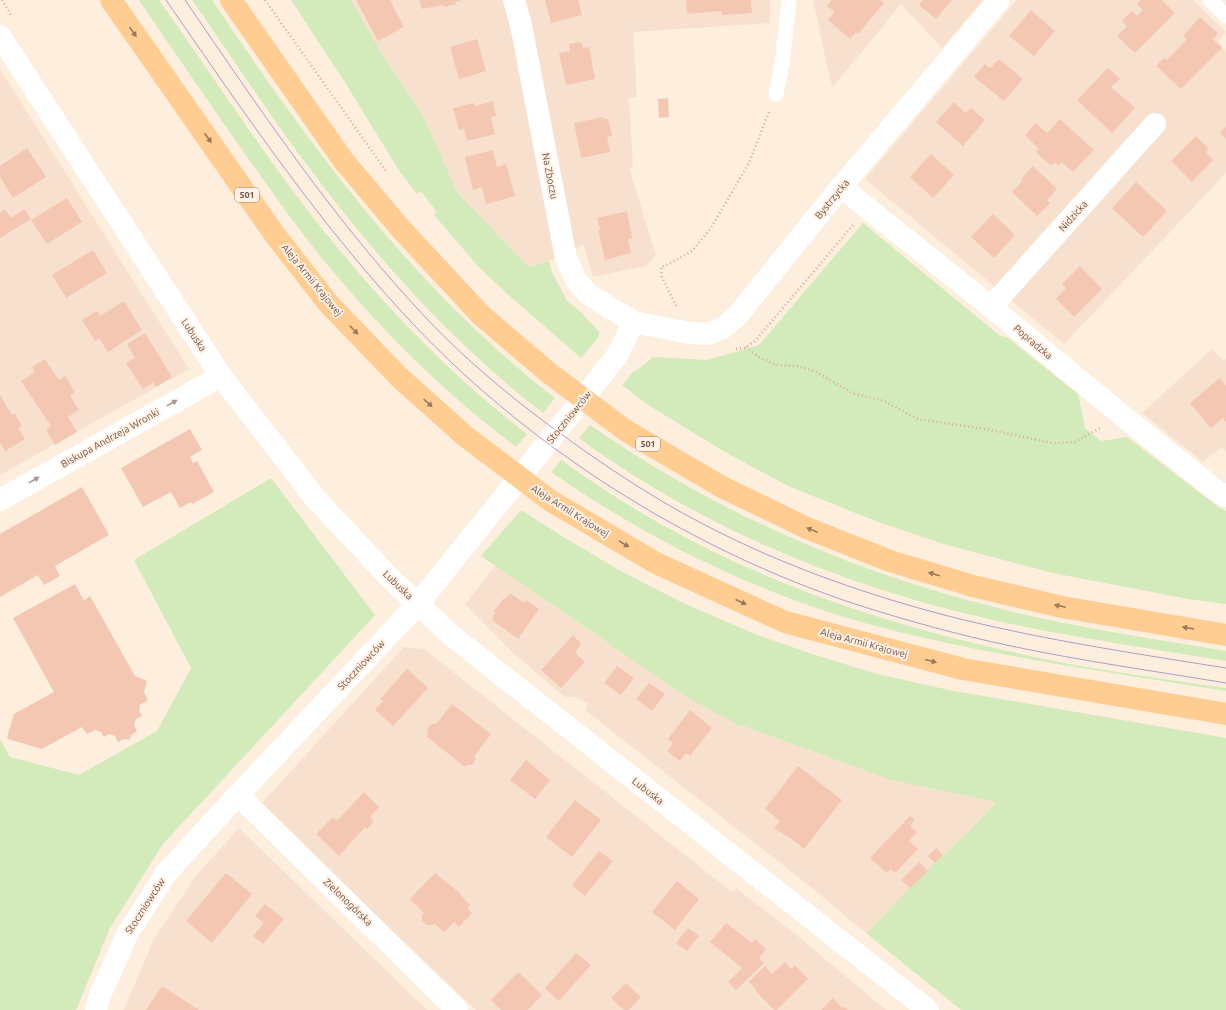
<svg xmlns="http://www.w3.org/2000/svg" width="1226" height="1010" viewBox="0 0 1226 1010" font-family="Ubuntu,sans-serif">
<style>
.residential{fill:#f7e1ce}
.green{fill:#d3ebbb}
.building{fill:#f4c7b3}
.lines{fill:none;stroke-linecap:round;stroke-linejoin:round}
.path{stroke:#d8ab97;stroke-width:2.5;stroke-dasharray:1 3;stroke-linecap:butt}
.service{stroke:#fff;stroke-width:15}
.minor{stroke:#fff;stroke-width:22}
.primary{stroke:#ffcd92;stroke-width:22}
.tram{stroke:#af9dc5;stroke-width:1}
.oneway{fill:#9d765c}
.oneway2{fill:#ab978f}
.labels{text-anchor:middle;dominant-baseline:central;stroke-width:4;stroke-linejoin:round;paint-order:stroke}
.shield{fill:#fff2e4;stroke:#9d8175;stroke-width:1}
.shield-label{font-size:9px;font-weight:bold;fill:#735145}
.street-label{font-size:10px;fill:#735145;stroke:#fff2e4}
</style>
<rect width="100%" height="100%" fill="#fdeedd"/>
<g class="residential">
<path d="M 351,0 L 770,0 L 770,23 L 633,32 L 637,97 L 629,98 L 633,167 L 629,168 L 656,255 L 646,266 L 593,277 L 584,245 L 549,261 L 529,267 L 457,192 L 424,117 L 381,52 Z"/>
<path d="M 813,0 L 983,0 L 942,48 L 901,4 L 832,88 Z"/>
<path d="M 1017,0 L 1193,0 L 1226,32 L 1218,41 L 1226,52 L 1226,173 L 1064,344 L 865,179 Z"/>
<path d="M 0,69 L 189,369 L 0,475 Z"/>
<path d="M 1212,349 L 1223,361 L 1226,359 L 1226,451 L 1222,447 L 1203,462 L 1142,413 Z"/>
<path d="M 495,566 L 688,698 L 741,725 L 891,780 L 996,802 L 968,832 L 935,863 L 866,933 L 807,884 L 585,710 L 588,704 L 576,697 L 565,697 L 512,652 L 465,604 Z"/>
<path d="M 404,647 L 424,649 L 732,892 L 736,888 L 795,934 L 886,1010 L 476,1010 L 267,813 L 262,803 Z"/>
<path d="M 239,828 L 427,1010 L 124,1010 L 153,941 L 195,877 Z"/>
</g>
<g class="green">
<path d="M 139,0 L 159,0 C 207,68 252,137 302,203 C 367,288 441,368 527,434 L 516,447 C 447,395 385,334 330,268 C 294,225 263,179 231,134 C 200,89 169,45 139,0 Z"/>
<path d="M 192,0 L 212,0 C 312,148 412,287 555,398 L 543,413 C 451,342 374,255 304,161 C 265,109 230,54 192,0 Z"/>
<path d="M 291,0 L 351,0 L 381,52 L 424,117 L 457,192 L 529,267 L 549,261 L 552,272 L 567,301 L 582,313 L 599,332 L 599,337 L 581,358 L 504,291 L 478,266 L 434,215 L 436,211 L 421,191 L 417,194 L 400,172 L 346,84 Z"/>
<path d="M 863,223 L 999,335 L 1008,338 L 1078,394 L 1085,428 L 1101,441 L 1127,437 L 1217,506 L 1226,511 L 1226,604 L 1188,599 L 1053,573 L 943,544 L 878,522 L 788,486 L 725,452 L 648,405 L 622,385 L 634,371 L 640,368 L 653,357 L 707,360 L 759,345 Z"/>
<path d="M 590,425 C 712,510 849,571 994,607 C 1070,627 1148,638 1226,651 L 1226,661 C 1148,648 1070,637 993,620 C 846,587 701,528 579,438 Z"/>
<path d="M 561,460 C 592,482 624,503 657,522 C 766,584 886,624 1008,651 C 1079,668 1153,677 1226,688 L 1226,691 C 1109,672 990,656 875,626 C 759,594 650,541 551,472 Z"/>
<path d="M 271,478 L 375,615 L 163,844 L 110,928 L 76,1010 L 0,1010 L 0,739 L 10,757 L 79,775 L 157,731 L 191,668 L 134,560 Z"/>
<path d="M 521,510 L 565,538 L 619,570 L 683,603 L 755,634 L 812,654 L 877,674 L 949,690 L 1226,738 L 1226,1010 L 961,1010 L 866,933 L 935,863 L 968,832 L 996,802 L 891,780 L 741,725 L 740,726 L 688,698 L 481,556 Z"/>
</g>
<g class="building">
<path d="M 356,0 L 390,0 L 404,27 L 378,41 Z"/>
<path d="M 419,0 L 461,0 L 461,1 L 455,2 L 456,4 L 444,7 L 443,5 L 422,9 Z"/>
<path d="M 545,0 L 578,0 L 582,15 L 551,23 Z"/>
<path d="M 686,0 L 751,0 L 752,13 L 722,15 L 722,11 L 687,14 Z"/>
<path d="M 832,0 L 880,0 L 884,3 L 858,34 L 856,32 L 850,39 L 828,20 L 835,12 L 827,6 Z"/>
<path d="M 923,0 L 952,0 L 936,19 L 919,5 Z"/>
<path d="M 1140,0 L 1162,0 L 1175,13 L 1135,53 L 1117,36 L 1127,26 L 1122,21 L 1132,11 L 1137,16 L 1143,10 L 1137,4 Z"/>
<path d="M 1031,10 L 1055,31 L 1034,56 L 1009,36 Z"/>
<path d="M 1200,17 L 1218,34 L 1213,39 L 1222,48 L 1181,89 L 1156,66 L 1164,58 L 1167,60 L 1187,39 L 1183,36 Z"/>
<path d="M 477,39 L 486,71 L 459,79 L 450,47 Z"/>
<path d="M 581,42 L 583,48 L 589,47 L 595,79 L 566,85 L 559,53 L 570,51 L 569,44 Z"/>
<path d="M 999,59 L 1023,79 L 1004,101 L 974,77 L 985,64 L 990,68 Z"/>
<path d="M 1108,68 L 1120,79 L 1111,87 L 1135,108 L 1112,133 L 1077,100 Z"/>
<path d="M 668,98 L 669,117 L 659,118 L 658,99 Z"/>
<path d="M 493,101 L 496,116 L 491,117 L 495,134 L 467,141 L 464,129 L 459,130 L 453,108 L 474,103 L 475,106 Z"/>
<path d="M 954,102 L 966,113 L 971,108 L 985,120 L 963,146 L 936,122 Z"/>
<path d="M 603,117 L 604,119 L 608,119 L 612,136 L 607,137 L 610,152 L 581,158 L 574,123 Z"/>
<path d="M 1060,119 L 1094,150 L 1073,172 L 1062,162 L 1058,166 L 1055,162 L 1051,166 L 1036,152 L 1039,149 L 1025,135 L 1036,123 L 1047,133 Z"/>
<path d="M 1226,127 L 1226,139 L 1220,133 Z"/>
<path d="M 1196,136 L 1209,149 L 1206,152 L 1213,160 L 1192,182 L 1171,161 Z"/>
<path d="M 27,148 L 46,177 L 13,198 L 0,177 L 0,166 Z"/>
<path d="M 493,150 L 497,167 L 506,164 L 515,196 L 486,204 L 482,187 L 473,190 L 465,157 Z"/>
<path d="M 931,154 L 954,175 L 933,198 L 910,177 Z"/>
<path d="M 1033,166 L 1057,189 L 1047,200 L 1050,203 L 1037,216 L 1012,192 L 1023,180 L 1021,179 Z"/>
<path d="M 1136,182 L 1167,211 L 1143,237 L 1112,208 Z"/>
<path d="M 67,198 L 82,222 L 47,244 L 31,220 Z"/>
<path d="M 5,209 L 11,218 L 24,209 L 31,219 L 0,238 L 0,213 Z"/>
<path d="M 627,211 L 632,238 L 628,239 L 631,253 L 605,260 L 598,230 L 600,229 L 597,218 Z"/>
<path d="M 993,214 L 1015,235 L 994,258 L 971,237 Z"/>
<path d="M 93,250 L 107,273 L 66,298 L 52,275 Z"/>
<path d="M 1080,266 L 1102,289 L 1074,317 L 1056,299 L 1066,288 L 1062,284 Z"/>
<path d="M 124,301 L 142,330 L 108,352 L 99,338 L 95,341 L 82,320 L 97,311 L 100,316 Z"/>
<path d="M 145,333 L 172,377 L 156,387 L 153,382 L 143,389 L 126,363 L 135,358 L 127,344 Z"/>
<path d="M 45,359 L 59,380 L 65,376 L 75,392 L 70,396 L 79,410 L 68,417 L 77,432 L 55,445 L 46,430 L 51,426 L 21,381 L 35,372 L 32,367 Z"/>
<path d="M 1220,378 L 1226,386 L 1226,422 L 1223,418 L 1211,428 L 1190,403 Z"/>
<path d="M 0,395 L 12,415 L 15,414 L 22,426 L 18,428 L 25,439 L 5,451 L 0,443 Z"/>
<path d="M 190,429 L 202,450 L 190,457 L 193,463 L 197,461 L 214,492 L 192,504 L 191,502 L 180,508 L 171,492 L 143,507 L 121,468 Z"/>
<path d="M 82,487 L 109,535 L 55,566 L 60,576 L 44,585 L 38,575 L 0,597 L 0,534 Z"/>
<path d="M 75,584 L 84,601 L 90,596 L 135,676 L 145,680 L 147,682 L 144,692 L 148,700 L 140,705 L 139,711 L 142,716 L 136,719 L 134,725 L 137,731 L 132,734 L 129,740 L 124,739 L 118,742 L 115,736 L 109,734 L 104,737 L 101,732 L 95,730 L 87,734 L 82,727 L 42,749 L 8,739 L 7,737 L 14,714 L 54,692 L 13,618 Z"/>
<path d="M 510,593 L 524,603 L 526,600 L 539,609 L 518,639 L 493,621 L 493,616 L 495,613 L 494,611 L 504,598 L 505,599 Z"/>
<path d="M 573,635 L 581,644 L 575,653 L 585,662 L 561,688 L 541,670 Z"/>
<path d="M 617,666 L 634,678 L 621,695 L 604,683 Z"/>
<path d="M 407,669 L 428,688 L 393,726 L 375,710 L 383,701 L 380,699 Z"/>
<path d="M 649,683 L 665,694 L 652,711 L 636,699 Z"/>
<path d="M 452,704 L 491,734 L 475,755 L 475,760 L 472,765 L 466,765 L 465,767 L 426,736 L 428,734 L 427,729 L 431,724 L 436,724 Z"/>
<path d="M 690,710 L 712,728 L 690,756 L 686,753 L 680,761 L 667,751 L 673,743 L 668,739 Z"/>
<path d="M 526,760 L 550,780 L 535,799 L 510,780 Z"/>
<path d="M 798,766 L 842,800 L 804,849 L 788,836 L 788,837 L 774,828 L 780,821 L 765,809 Z"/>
<path d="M 364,792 L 379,807 L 370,817 L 374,821 L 367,829 L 365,827 L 339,856 L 316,834 L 333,817 L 337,821 Z"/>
<path d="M 575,800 L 601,820 L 572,857 L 546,837 Z"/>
<path d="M 910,816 L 915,820 L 910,826 L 917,832 L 909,841 L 918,849 L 895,873 L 890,869 L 887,873 L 870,858 Z"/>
<path d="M 936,848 L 943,855 L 935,863 L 928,856 Z"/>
<path d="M 599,851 L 613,861 L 585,896 L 572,885 Z"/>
<path d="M 919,862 L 928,871 L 910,888 L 901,880 Z"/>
<path d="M 226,873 L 252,894 L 212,943 L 186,921 Z"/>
<path d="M 435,873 L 461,894 L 460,895 L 470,905 L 467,908 L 472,913 L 459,927 L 454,922 L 444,932 L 434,923 L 433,925 L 427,925 L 422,921 L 422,915 L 424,913 L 410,899 Z"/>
<path d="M 677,881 L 699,899 L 675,930 L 652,912 Z"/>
<path d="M 265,904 L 284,919 L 263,944 L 253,936 L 264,923 L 255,916 Z"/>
<path d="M 726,923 L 752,943 L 755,939 L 766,949 L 759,958 L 764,963 L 736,990 L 728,982 L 742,968 L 710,942 Z"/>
<path d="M 688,928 L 699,936 L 687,951 L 676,943 Z"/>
<path d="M 576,953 L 591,965 L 559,1001 L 545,988 Z"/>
<path d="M 785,962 L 791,969 L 795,965 L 808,979 L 777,1010 L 774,1010 L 755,990 L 756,989 L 749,982 L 765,966 L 772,974 Z"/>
<path d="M 518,972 L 542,995 L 528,1010 L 501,1010 L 491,1000 Z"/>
<path d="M 626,983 L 641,997 L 629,1010 L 624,1010 L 611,998 Z"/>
<path d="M 162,986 L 199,1010 L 146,1010 Z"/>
<path d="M 833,998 L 842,1008 L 845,1007 L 848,1010 L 821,1010 Z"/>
</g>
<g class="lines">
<g class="path">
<path d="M 2,0 L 11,15"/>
<path d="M 265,0 L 386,171"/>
<path d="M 676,306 L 662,277 L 661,267 L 669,264 L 692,251 L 711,228 L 749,163 L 769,112"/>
<path d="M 746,347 L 759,357 L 776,365 L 797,366 L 815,371 L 852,393 L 884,401 L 918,419 L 991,430 L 1052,443 L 1075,442 L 1100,428"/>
<path d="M 736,349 L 745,348 L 756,340 L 853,225"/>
</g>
<g class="service">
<path d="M 1210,0 L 1226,16"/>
<path d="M 776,94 L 782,64 L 789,0"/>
</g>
<g class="minor">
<path d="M 514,0 L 521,25 L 566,258 L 576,280 L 589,295 L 634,322 L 689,333 L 708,334 L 723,328 L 737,316 L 841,187 L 999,0"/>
<path d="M 0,36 L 221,376 L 315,498 L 388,576 L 452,636 L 928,1010"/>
<path d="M 841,187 L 991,307 L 1124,417 L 1217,491 L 1226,496"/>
<path d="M 991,307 L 1155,124"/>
<path d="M 0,500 L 221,376"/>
<path d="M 238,795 L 457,1010"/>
<path d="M 96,1010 L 100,995 L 128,933 L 167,872 L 238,795 L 418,604 L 617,356 L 634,322"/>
</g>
<g class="primary">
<path d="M 111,0 L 275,235 L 328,303 L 399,377 L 465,436 L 551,501 L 656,563 L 785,622 L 963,669 L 1226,714"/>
<path d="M 231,0 L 343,160 L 401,229 L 481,315 L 549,373 L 625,430 L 722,487 L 807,528 L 890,561 L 973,586 L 1062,607 L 1226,635"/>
</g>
<g class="tram">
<path d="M 166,0 C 240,107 313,215 401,311 C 522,444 687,549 858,605 C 908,621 959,635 1011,646 C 1082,661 1154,671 1226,683"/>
<path d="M 185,0 C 261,111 335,222 428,320 C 465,359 507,394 550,426 C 599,462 649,496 703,524 C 785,567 875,598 964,620 C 1051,641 1138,654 1226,668"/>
</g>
</g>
<defs><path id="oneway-solid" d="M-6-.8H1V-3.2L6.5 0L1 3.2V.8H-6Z"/></defs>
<g class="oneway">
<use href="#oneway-solid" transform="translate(133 32) rotate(55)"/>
<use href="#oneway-solid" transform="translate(208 138) rotate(55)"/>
<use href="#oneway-solid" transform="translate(354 330) rotate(46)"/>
<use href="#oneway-solid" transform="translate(428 403) rotate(42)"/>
<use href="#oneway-solid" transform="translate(812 530) rotate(-158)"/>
<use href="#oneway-solid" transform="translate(624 544) rotate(31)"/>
<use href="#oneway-solid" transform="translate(934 574) rotate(-164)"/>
<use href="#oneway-solid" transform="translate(741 602) rotate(24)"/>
<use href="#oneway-solid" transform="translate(1060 606) rotate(-168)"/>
<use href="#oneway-solid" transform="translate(1188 628) rotate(-170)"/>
<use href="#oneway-solid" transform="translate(931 661) rotate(15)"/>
</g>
<g class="oneway2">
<use href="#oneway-solid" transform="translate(172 403) rotate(-29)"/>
<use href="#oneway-solid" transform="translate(34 480) rotate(-29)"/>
</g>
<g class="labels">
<g class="shield">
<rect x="235" y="188" width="24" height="14" rx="3"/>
<rect x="636" y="437" width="24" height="14" rx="3"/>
</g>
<g class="shield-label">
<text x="247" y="195">501</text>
<text x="648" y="444">501</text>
</g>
<g class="street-label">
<text transform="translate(550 176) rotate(79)">Na Zboczu</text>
<text transform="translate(832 199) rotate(-51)">Bystrzycka</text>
<text transform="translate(1073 216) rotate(-48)">Nidzicka</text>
<text transform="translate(312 280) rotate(51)">Aleja Armii Krajowej</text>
<text transform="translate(194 335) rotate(57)">Lubuska</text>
<text transform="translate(1033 342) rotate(40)">Popradzka</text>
<text transform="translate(569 417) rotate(-51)">Stoczniowców</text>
<text transform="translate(110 438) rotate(-29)">Biskupa Andrzeja Wronki</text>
<text transform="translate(570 511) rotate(32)">Aleja Armii Krajowej</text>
<text transform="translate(398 585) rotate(44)">Lubuska</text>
<text transform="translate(864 643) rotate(15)">Aleja Armii Krajowej</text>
<text transform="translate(361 665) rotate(-47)">Stoczniowców</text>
<text transform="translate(648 791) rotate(38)">Lubuska</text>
<text transform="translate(348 902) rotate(44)">Zielonogórska</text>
<text transform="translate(145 906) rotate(-57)">Stoczniowców</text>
</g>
</g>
</svg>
